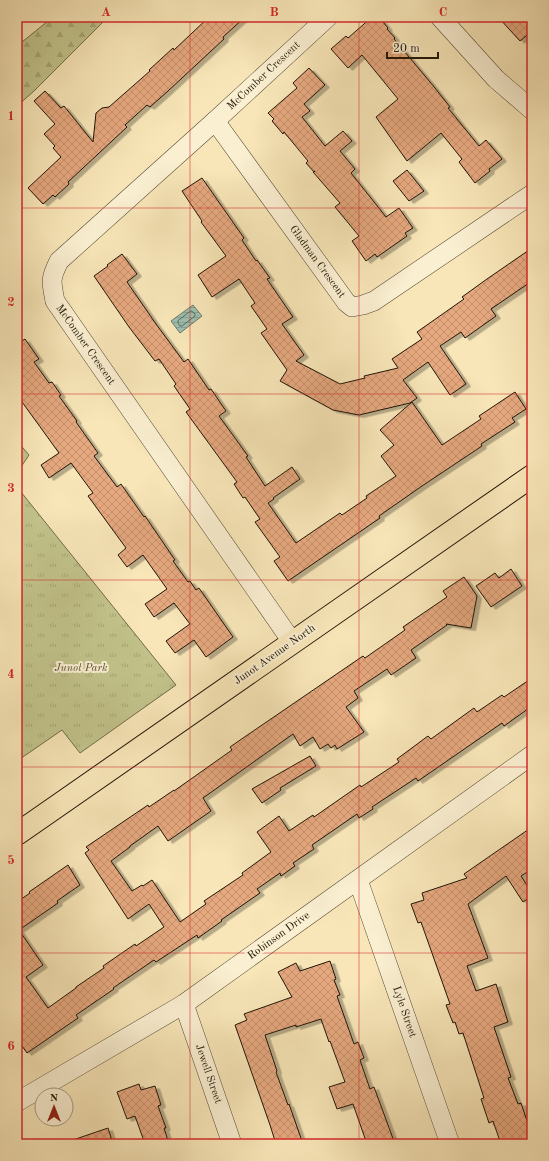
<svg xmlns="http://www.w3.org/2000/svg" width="549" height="1161" viewBox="0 0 549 1161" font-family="'Old Standard TT',serif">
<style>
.forest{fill:url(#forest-firs);stroke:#706c48}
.park{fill:url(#park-tufts);stroke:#706c48}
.water{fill:url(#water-rules);stroke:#6b7b6c}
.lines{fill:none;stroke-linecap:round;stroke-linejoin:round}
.shore{stroke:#5e6a5a;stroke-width:1}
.building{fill:url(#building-cross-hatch);stroke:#1f1405;filter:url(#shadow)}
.minor-casing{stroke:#554832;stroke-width:20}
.major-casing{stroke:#1f1405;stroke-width:24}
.minor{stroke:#faefd1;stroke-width:19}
.major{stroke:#f8e6b8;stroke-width:22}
.grid{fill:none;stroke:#d62828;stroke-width:1;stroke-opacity:0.55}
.labels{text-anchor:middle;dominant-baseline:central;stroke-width:4;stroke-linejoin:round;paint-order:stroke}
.street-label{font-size:11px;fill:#1f1405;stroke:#faefd1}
.park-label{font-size:11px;font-style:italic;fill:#585134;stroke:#faefd1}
.neatline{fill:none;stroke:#d62828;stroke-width:1.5}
.grid-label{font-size:13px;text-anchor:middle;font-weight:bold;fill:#d62828}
</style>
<defs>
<pattern id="forest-firs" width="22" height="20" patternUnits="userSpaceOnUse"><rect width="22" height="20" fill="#c2c38b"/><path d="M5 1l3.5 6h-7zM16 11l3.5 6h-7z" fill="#a6a776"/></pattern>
<pattern id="park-tufts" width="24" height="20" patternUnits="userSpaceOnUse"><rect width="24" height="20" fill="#c2c38b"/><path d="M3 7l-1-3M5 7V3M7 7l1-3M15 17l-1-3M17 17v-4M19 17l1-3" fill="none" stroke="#a6a776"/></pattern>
<pattern id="water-rules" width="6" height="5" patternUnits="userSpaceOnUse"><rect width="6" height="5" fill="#9dbfb0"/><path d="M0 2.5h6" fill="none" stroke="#87a396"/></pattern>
<pattern id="building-cross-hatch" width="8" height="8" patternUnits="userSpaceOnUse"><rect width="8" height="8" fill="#e6a87f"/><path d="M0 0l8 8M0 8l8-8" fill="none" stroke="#c5906c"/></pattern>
<filter id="shadow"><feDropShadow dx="4.5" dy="2.5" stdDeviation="0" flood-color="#0004"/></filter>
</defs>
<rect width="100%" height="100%" fill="#f8e6b8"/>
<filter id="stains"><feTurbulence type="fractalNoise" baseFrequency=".005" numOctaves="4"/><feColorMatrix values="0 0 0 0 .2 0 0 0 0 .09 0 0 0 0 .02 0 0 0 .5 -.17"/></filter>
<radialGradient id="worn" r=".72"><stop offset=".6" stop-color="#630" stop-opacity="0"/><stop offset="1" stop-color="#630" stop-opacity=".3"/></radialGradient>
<g class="forest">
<path d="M 53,17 L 108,17 L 34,91 L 17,106 L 17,46 Z"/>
<path d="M 17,441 L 29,455 L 19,470 L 21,483 L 17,486 Z"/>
</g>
<path class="park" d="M 17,487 L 176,685 L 80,753 L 62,730 L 17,761 Z"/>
<path class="water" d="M 193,305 L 202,316 L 180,333 L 171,321 Z"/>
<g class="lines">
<path class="shore" d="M 191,311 L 193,312 L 195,314 L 195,316 L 182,326 L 180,326 L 178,323 L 178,321 Z"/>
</g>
<g class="building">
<path d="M 209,17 L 245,17 L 223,37 L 224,39 L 168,91 L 150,107 L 147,105 L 125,125 L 127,127 L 68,182 L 69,184 L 55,197 L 53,195 L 43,204 L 28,188 L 61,157 L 53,148 L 55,146 L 44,134 L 55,124 L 34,101 L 45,91 L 61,108 L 64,106 L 93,142 L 96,113 L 102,108 L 109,107 L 150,71 L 149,70 L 173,48 L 174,50 Z"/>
<path d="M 372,17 L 379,17 L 388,28 L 387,29 L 395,38 L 394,39 L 435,88 L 450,107 L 448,108 L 479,146 L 486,140 L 502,159 L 489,169 L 490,171 L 475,183 L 459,162 L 462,159 L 441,133 L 407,161 L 376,117 L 398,99 L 362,55 L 348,68 L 331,49 L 346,36 L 348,38 Z"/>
<path d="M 498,17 L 532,17 L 532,31 L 520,41 Z"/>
<path d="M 309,68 L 325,85 L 304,104 L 310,111 L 302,117 L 325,146 L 343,131 L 352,141 L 340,151 L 355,169 L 351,173 L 386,217 L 399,208 L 413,228 L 405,233 L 407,236 L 377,257 L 375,254 L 366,261 L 352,241 L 359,236 L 335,207 L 340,203 L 313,172 L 315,171 L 314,172 L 306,163 L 308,161 L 284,132 L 283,134 L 272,121 L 274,119 L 268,113 L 297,88 L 293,83 Z"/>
<path d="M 407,170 L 424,191 L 409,201 L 393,181 Z"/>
<path d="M 202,178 L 244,238 L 242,240 L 256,261 L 257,260 L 270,278 L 267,279 L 293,317 L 282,324 L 304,355 L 296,361 L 340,384 L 365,378 L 364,376 L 398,368 L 392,359 L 422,339 L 417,332 L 464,299 L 462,297 L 487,279 L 532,248 L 532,281 L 491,309 L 496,316 L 465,338 L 461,332 L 440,346 L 466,384 L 450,395 L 428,362 L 403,380 L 417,398 L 410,403 L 359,415 L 333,410 L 280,381 L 287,370 L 261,333 L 267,329 L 251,306 L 255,303 L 239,279 L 212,297 L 198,275 L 226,256 L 201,222 L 202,221 L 182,191 Z"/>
<path d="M 122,254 L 137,274 L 127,282 L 156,324 L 184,362 L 188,359 L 209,390 L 211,389 L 226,411 L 219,416 L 248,456 L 246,457 L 265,486 L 292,467 L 300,479 L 273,498 L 274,499 L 268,503 L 296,543 L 340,513 L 342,515 L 367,498 L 366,496 L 396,476 L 381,456 L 394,445 L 380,430 L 412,402 L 442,445 L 481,419 L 479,416 L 515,392 L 526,409 L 512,418 L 515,422 L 481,444 L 482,446 L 422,486 L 379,516 L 380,518 L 288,581 L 274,561 L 280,557 L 255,522 L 260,519 L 245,497 L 243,498 L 234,484 L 237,482 L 186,412 L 190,409 L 174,386 L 176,384 L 159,359 L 155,361 L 129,327 L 94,276 L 108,266 L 107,265 Z"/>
<path d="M 25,339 L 39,359 L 34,362 L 49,383 L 52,382 L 61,395 L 59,396 L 77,421 L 76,422 L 98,453 L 94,456 L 117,487 L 121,484 L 144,517 L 145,516 L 175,560 L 173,561 L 188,582 L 190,581 L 196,590 L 199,588 L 233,637 L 206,657 L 194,640 L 175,653 L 166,641 L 190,624 L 174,603 L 154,617 L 145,604 L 167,589 L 143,555 L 127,567 L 118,555 L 126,548 L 88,496 L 93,493 L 71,463 L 49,478 L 41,465 L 59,453 L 17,395 L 17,344 Z"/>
<path d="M 511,569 L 522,586 L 491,607 L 476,586 L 495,573 L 499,578 Z"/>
<path d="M 464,577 L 477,596 L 471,628 L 446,624 L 447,625 L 411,650 L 416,658 L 391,675 L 387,669 L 354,691 L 358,698 L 346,707 L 364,732 L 337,749 L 335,745 L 331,748 L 328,744 L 320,749 L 313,737 L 300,746 L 293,734 L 203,798 L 211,811 L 168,841 L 158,826 L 130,846 L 130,847 L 111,861 L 132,891 L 142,885 L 143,886 L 152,880 L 180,922 L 206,904 L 204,901 L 243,875 L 242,873 L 271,852 L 257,832 L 279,816 L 289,831 L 313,815 L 314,817 L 360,785 L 361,787 L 399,762 L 397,759 L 428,736 L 431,739 L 474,708 L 477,712 L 502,695 L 504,697 L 532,678 L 532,706 L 504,726 L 502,723 L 418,781 L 416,778 L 372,807 L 373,809 L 359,818 L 357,814 L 312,845 L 314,849 L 293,863 L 295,866 L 281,876 L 280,873 L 257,889 L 260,893 L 221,920 L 222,921 L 198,938 L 197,935 L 156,962 L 154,960 L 113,988 L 114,989 L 76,1015 L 78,1018 L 27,1053 L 17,1039 L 17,902 L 30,893 L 29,892 L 68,865 L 80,885 L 57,901 L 58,903 L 19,930 L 43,965 L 26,977 L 48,1008 L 76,988 L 76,987 L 104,968 L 103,966 L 135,944 L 136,946 L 164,927 L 149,904 L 128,919 L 85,853 L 89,850 L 86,847 L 148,805 L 149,807 L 174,790 L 174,791 L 232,750 L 230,747 L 246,736 L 363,656 L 365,658 L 405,630 L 403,627 L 447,597 L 443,591 Z"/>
<path d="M 310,756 L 316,766 L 280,788 L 281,790 L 262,803 L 252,789 Z"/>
<path d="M 532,827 L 532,869 L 521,876 L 532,893 L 532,896 L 523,902 L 506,876 L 468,904 L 488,958 L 467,966 L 476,991 L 496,984 L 508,1022 L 494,1027 L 511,1077 L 508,1078 L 518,1104 L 521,1103 L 532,1136 L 532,1144 L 501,1144 L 493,1121 L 489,1123 L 481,1099 L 484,1098 L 463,1033 L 459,1034 L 455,1022 L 453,1023 L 446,1005 L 450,1004 L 421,922 L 418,923 L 411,904 L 424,900 L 422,893 L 467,878 L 464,874 Z"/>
<path d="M 330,961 L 336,979 L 334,980 L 340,995 L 337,996 L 354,1044 L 358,1042 L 364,1058 L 360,1060 L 370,1089 L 374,1087 L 395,1144 L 367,1144 L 353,1104 L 337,1109 L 329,1087 L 345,1082 L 330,1041 L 329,1042 L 321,1019 L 296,1027 L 296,1025 L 265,1035 L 277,1071 L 276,1072 L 288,1105 L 289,1104 L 303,1144 L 276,1144 L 270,1125 L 235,1025 L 247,1020 L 244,1014 L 292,997 L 278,972 L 296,963 L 300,971 Z"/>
<path d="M 139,1084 L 141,1090 L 155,1086 L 161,1105 L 158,1106 L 166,1128 L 164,1128 L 169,1144 L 145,1144 L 135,1116 L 127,1119 L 117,1092 Z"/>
<path d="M 108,1128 L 113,1144 L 68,1144 L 67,1142 Z"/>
</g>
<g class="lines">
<defs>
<g id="minor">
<path d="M 440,17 L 496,79 L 532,110"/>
<path d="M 215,121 L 341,295 L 346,302 L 352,307 L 363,305 L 374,301 L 532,194"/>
<path d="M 293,643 L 55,301 C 51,281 50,279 59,261 L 215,121 L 328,17"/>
<path d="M 358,880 L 450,1144"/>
<path d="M 184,1004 L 232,1144"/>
<path d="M 17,1102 L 184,1004 L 532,755"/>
</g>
<path id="major" d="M 17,834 L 532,476"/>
</defs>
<use href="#minor" class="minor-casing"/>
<use href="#major" class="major-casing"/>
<use href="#minor" class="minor"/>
<use href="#major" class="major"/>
</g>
<path class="grid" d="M 190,17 L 190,1144M 359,17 L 359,1144M 17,208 L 532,208M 17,394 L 532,394M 17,580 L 532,580M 17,767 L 532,767M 17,953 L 532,953"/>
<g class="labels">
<g class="street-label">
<text transform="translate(264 76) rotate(-43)">McComber Crescent</text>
<text transform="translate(317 262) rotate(54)">Gladman Crescent</text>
<text transform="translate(85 345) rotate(55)">McComber Crescent</text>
<text transform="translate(275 655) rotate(-35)">Junot Avenue North</text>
<text transform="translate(279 936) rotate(-36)">Robinson Drive</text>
<text transform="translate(404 1012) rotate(71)">Lyle Street</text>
<text transform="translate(208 1074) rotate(71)">Jewell Street</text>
</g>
<g class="park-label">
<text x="81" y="668">Junot Park</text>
</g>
</g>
<rect width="549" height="1161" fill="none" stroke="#f8e6b8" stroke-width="44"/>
<g transform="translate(54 1107)"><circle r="19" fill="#faefd1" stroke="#a2977f"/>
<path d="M0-3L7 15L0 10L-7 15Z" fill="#8f2418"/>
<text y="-6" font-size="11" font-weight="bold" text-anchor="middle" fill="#1f1405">N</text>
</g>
<path d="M387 52v6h51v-6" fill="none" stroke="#1f1405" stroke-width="2"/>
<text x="393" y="52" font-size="12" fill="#1f1405" stroke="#faefd1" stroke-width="3" paint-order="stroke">20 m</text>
<rect x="22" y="22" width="505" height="1117" class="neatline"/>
<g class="grid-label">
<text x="106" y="16">A</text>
<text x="274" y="16">B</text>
<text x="443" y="16">C</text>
<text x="11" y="120">1</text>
<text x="11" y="306">2</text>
<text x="11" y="492">3</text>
<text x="11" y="678">4</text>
<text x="11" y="864">5</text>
<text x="11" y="1050">6</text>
</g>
<rect width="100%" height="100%" filter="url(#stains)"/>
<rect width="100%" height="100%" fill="url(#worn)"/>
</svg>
